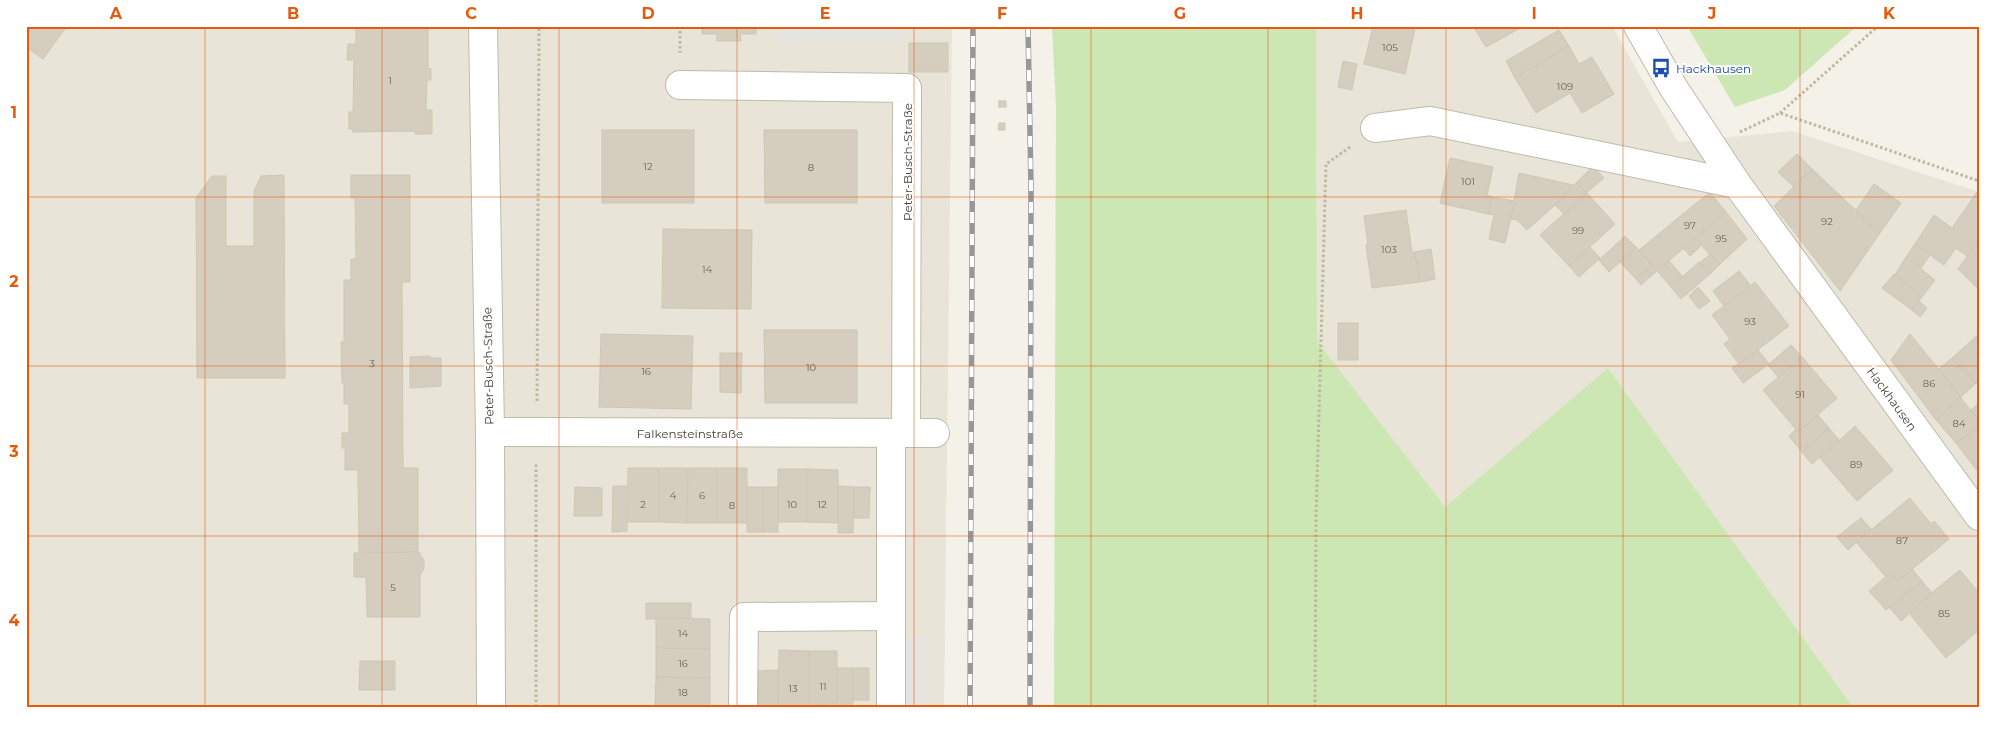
<svg xmlns="http://www.w3.org/2000/svg" width="2005" height="733" viewBox="0 0 2005 733" font-family="Montserrat,sans-serif">
<style>
.residential{fill:#e8e4d7}
.green{fill:#cce7b3}
.parking{fill:#e5e4e0}
.building{fill:#d5cebf;stroke:#d0c6b2}
.lines{fill:none;stroke-linecap:round;stroke-linejoin:round}
.minor-casing{stroke:#bfbaac;stroke-width:30}
.tertiary-casing{stroke:#bfbaac;stroke-width:30}
.path{stroke:#c0b79d;stroke-width:3;stroke-dasharray:2.5 2.5;stroke-linecap:butt}
.minor{stroke:#fff;stroke-width:28}
.tertiary{stroke:#fff;stroke-width:28}
.rail-casing{stroke:#979797;stroke-width:5.5}
.rail{stroke:#fff;stroke-width:4;stroke-dasharray:11;stroke-linecap:butt}
.grid{fill:none;stroke:#e8590c;stroke-width:1;stroke-opacity:0.55}
.labels{text-anchor:middle;dominant-baseline:central;stroke-width:4;stroke-linejoin:round;paint-order:stroke}
.number-label{font-size:10px;fill:#6a655a}
.transit-label{font-size:12px;fill:#164399;stroke:#fff;text-anchor:start}
.street-label{font-size:12px;fill:#474238;stroke:#fff}
.neatline{fill:none;stroke:#e8590c;stroke-width:2}
.grid-label{font-size:16px;text-anchor:middle;font-weight:bold;fill:#e8590c}
</style>
<rect width="100%" height="100%" fill="#f4f1e9"/>
<g class="residential">
<path d="M 26,26 L 952,26 L 944,707 L 26,707 Z"/>
<path d="M 1316,26 L 1612,26 L 1678,142 L 1792,131 L 1979,192 L 1979,707 L 1853,707 L 1608,368 L 1445,508 L 1317,341 Z"/>
</g>
<g class="green">
<path d="M 1052,26 L 1316,26 L 1317,341 L 1445,507 L 1608,368 L 1853,707 L 1054,707 L 1056,108 Z"/>
<path d="M 1687,26 L 1857,26 L 1785,90 L 1735,107 Z"/>
</g>
<g class="parking">
<rect x="776" y="26" width="127" height="16"/>
<rect x="891" y="637" width="38" height="70"/>
</g>
<g class="building">
<path d="M 26,26 L 67,26 L 43,59 L 26,47 Z"/>
<path d="M 356,26 L 428,26 L 428,68 L 431,69 L 431,80 L 427,80 L 426,110 L 432,110 L 432,134 L 415,134 L 415,131 L 353,132 L 353,129 L 349,129 L 349,112 L 353,112 L 354,60 L 347,60 L 348,44 L 356,44 Z"/>
<path d="M 702,26 L 756,26 L 756,34 L 740,34 L 741,41 L 717,41 L 717,34 L 702,34 Z"/>
<path d="M 1373,26 L 1403,26 L 1415,29 L 1405,74 L 1364,64 Z"/>
<path d="M 1473,26 L 1524,26 L 1486,47 Z"/>
<path d="M 1559,30 L 1569,46 L 1515,78 L 1506,61 Z"/>
<rect x="909" y="43" width="39" height="29"/>
<path d="M 1569,46 L 1579,64 L 1592,57 L 1614,94 L 1582,113 L 1570,93 L 1536,113 L 1515,78 Z"/>
<path d="M 1343,61 L 1357,64 L 1352,90 L 1338,87 Z"/>
<rect x="999" y="101" width="7" height="6"/>
<path d="M 999,123 L 1005,123 L 1005,130 L 998,130 Z"/>
<rect x="602" y="130" width="92" height="73"/>
<path d="M 764,130 L 857,130 L 857,203 L 765,203 Z"/>
<path d="M 1797,154 L 1812,169 L 1794,187 L 1778,172 Z"/>
<path d="M 1450,158 L 1493,167 L 1487,195 L 1492,197 L 1488,214 L 1440,203 Z"/>
<path d="M 1591,168 L 1596,169 L 1604,178 L 1586,193 L 1577,182 Z"/>
<path d="M 1812,169 L 1880,233 L 1840,291 L 1774,206 Z"/>
<path d="M 1519,173 L 1573,185 L 1555,205 L 1527,230 L 1517,220 L 1511,219 Z"/>
<path d="M 284,175 L 285,378 L 197,378 L 196,198 L 212,176 L 226,176 L 226,246 L 254,246 L 254,191 L 261,176 Z"/>
<path d="M 351,175 L 410,175 L 410,282 L 402,282 L 403,468 L 418,468 L 418,552 L 359,552 L 358,470 L 345,470 L 345,448 L 342,448 L 342,433 L 349,433 L 349,404 L 344,404 L 344,383 L 342,383 L 341,342 L 344,342 L 344,280 L 351,280 L 351,259 L 356,259 L 355,198 L 351,198 Z"/>
<path d="M 1577,182 L 1586,193 L 1564,214 L 1555,205 Z"/>
<path d="M 1874,184 L 1901,203 L 1880,233 L 1856,210 Z"/>
<path d="M 1710,192 L 1726,212 L 1657,271 L 1639,250 Z"/>
<path d="M 1977,192 L 1979,193 L 1979,240 L 1967,256 L 1956,248 L 1944,265 L 1915,244 L 1934,215 L 1952,228 Z"/>
<path d="M 1587,193 L 1615,224 L 1569,266 L 1540,235 Z"/>
<path d="M 1492,197 L 1515,201 L 1505,243 L 1489,239 L 1494,215 L 1488,214 Z"/>
<path d="M 1406,210 L 1412,252 L 1415,252 L 1420,282 L 1372,288 L 1366,245 L 1368,245 L 1364,216 Z"/>
<path d="M 1726,212 L 1747,239 L 1719,265 L 1695,238 Z"/>
<path d="M 663,229 L 752,230 L 751,309 L 662,308 Z"/>
<path d="M 1625,236 L 1636,247 L 1609,272 L 1599,260 Z"/>
<path d="M 1695,238 L 1702,245 L 1690,256 L 1684,249 Z"/>
<path d="M 1979,240 L 1979,290 L 1958,269 Z"/>
<path d="M 1915,244 L 1930,255 L 1921,268 L 1906,257 Z"/>
<path d="M 1590,247 L 1600,258 L 1579,277 L 1569,266 Z"/>
<path d="M 1636,247 L 1651,265 L 1636,279 L 1620,262 Z"/>
<path d="M 1431,249 L 1435,279 L 1420,282 L 1415,252 Z"/>
<path d="M 1710,254 L 1719,265 L 1710,274 L 1700,263 Z"/>
<path d="M 1906,257 L 1935,280 L 1922,297 L 1895,275 Z"/>
<path d="M 1669,261 L 1683,277 L 1671,287 L 1658,272 Z"/>
<path d="M 1699,262 L 1710,274 L 1681,299 L 1671,287 Z"/>
<path d="M 1651,265 L 1657,271 L 1641,285 L 1636,279 Z"/>
<path d="M 1739,271 L 1751,286 L 1724,306 L 1713,291 Z"/>
<path d="M 1894,274 L 1922,297 L 1912,310 L 1882,288 Z"/>
<path d="M 1755,282 L 1789,326 L 1739,364 L 1724,344 L 1730,339 L 1712,315 Z"/>
<path d="M 1698,287 L 1710,301 L 1699,309 L 1689,296 Z"/>
<path d="M 1919,301 L 1927,308 L 1920,317 L 1912,310 Z"/>
<rect x="1338" y="323" width="20" height="37"/>
<path d="M 764,330 L 857,330 L 857,403 L 765,403 Z"/>
<path d="M 601,334 L 693,336 L 691,409 L 599,407 Z"/>
<path d="M 1910,334 L 1961,397 L 1936,420 L 1891,360 Z"/>
<path d="M 1979,334 L 1979,381 L 1976,383 L 1952,358 Z"/>
<path d="M 1791,345 L 1802,357 L 1778,377 L 1768,365 Z"/>
<path d="M 1758,350 L 1769,364 L 1743,383 L 1732,368 Z"/>
<path d="M 720,353 L 742,353 L 741,393 L 720,392 Z"/>
<path d="M 430,356 L 430,358 L 441,358 L 441,386 L 410,388 L 410,357 Z"/>
<path d="M 1802,357 L 1837,398 L 1798,432 L 1763,390 Z"/>
<path d="M 1952,358 L 1976,383 L 1961,397 L 1939,369 Z"/>
<path d="M 1960,397 L 1979,420 L 1979,426 L 1956,443 L 1936,420 Z"/>
<path d="M 1979,403 L 1979,420 L 1971,410 Z"/>
<path d="M 1818,415 L 1829,428 L 1802,452 L 1789,436 L 1796,429 L 1798,432 Z"/>
<path d="M 1855,426 L 1893,470 L 1857,501 L 1820,458 Z"/>
<path d="M 1979,426 L 1979,473 L 1956,443 Z"/>
<path d="M 1829,428 L 1839,440 L 1812,464 L 1802,452 Z"/>
<path d="M 628,468 L 659,468 L 659,522 L 627,522 Z"/>
<path d="M 659,468 L 688,468 L 687,523 L 659,522 Z"/>
<path d="M 688,468 L 717,468 L 717,523 L 687,523 Z"/>
<rect x="717" y="468" width="30" height="55"/>
<rect x="778" y="469" width="29" height="53"/>
<path d="M 807,469 L 838,470 L 838,523 L 807,522 Z"/>
<path d="M 613,486 L 628,486 L 627,531 L 612,532 Z"/>
<path d="M 838,486 L 854,487 L 853,533 L 838,533 Z"/>
<path d="M 575,487 L 602,488 L 602,516 L 574,516 Z"/>
<rect x="747" y="487" width="16" height="45"/>
<rect x="763" y="487" width="15" height="45"/>
<path d="M 854,487 L 870,487 L 869,518 L 854,518 Z"/>
<path d="M 1910,498 L 1931,524 L 1934,521 L 1949,539 L 1898,581 L 1891,572 L 1886,577 L 1856,542 Z"/>
<path d="M 1861,518 L 1871,529 L 1848,550 L 1837,537 Z"/>
<path d="M 420,552 L 420,555 L 424,560 L 424,569 L 420,575 L 420,617 L 367,617 L 366,577 L 354,577 L 354,553 Z"/>
<path d="M 1912,569 L 1922,581 L 1886,610 L 1869,591 L 1891,572 L 1898,581 Z"/>
<path d="M 1960,570 L 1979,593 L 1979,630 L 1946,658 L 1908,612 Z"/>
<path d="M 1922,581 L 1932,593 L 1901,621 L 1890,608 Z"/>
<rect x="646" y="603" width="45" height="16"/>
<path d="M 656,618 L 710,619 L 710,649 L 656,648 Z"/>
<path d="M 656,648 L 710,649 L 710,678 L 656,677 Z"/>
<path d="M 779,650 L 809,651 L 809,705 L 778,705 Z"/>
<path d="M 809,651 L 837,651 L 837,704 L 809,705 Z"/>
<path d="M 360,661 L 395,661 L 395,690 L 359,690 Z"/>
<rect x="837" y="668" width="16" height="39"/>
<rect x="853" y="668" width="16" height="32"/>
<path d="M 778,670 L 778,707 L 758,707 L 758,671 Z"/>
<path d="M 656,677 L 710,678 L 710,707 L 655,706 Z"/>
</g>
<g class="lines">
<defs>
<g id="minor">
<path d="M 483,26 L 490,432 L 491,707"/>
<path d="M 680,85 L 907,88 L 906,433"/>
<path d="M 1375,128 L 1430,121 L 1737,184"/>
<path d="M 490,432 L 935,433"/>
<path d="M 743,707 L 744,617 L 891,616"/>
<path d="M 891,707 L 891,433"/>
</g>
<path id="tertiary" d="M 1638,26 L 1673,87 L 1737,184 L 1979,516"/>
</defs>
<use href="#minor" class="minor-casing"/>
<use href="#tertiary" class="tertiary-casing"/>
<g class="path">
<path d="M 680,26 L 680,53"/>
<path d="M 1780,113 L 1878,26"/>
<path d="M 1740,132 L 1780,113 L 1979,181"/>
<path d="M 537,401 L 539,26"/>
<path d="M 536,707 L 536,464"/>
<path d="M 1315,707 L 1316,518 L 1326,164 L 1350,147"/>
</g>
<use href="#minor" class="minor"/>
<use href="#tertiary" class="tertiary"/>
<defs>
<g id="rail">
<path d="M 1028,26 L 1031,187 L 1030,707"/>
<path d="M 970,707 L 973,26"/>
</g>
</defs>
<use href="#rail" class="rail-casing"/>
<use href="#rail" class="rail"/>
</g>
<path class="grid" d="M 205,26 L 205,707M 382,26 L 382,707M 559,26 L 559,707M 737,26 L 737,707M 914,26 L 914,707M 1091,26 L 1091,707M 1268,26 L 1268,707M 1446,26 L 1446,707M 1623,26 L 1623,707M 1800,26 L 1800,707M 26,197 L 1979,197M 26,366 L 1979,366M 26,536 L 1979,536"/>
<defs>
<symbol id="bus-bare" viewBox="-9 -9 18 18"><path d="M-5-6H5V4H4V6H2V4H-2V6H-4V4H-5ZM-3.5-4V0h7V-4ZM-3.5 1.2v1.5H-2V1.2ZM2 1.2v1.5H3.5V1.2Z" fill="#1a4fb4" stroke="#fff" stroke-width="2.5" paint-order="stroke"/></symbol>
</defs>
<g fill-rule="evenodd">
<use href="#bus-bare" x="1647" y="54" width="28" height="28"/>
</g>
<g class="labels">
<g class="number-label">
<text x="1390" y="47">105</text>
<text x="390" y="80">1</text>
<text x="1565" y="86">109</text>
<text x="648" y="166">12</text>
<text x="811" y="167">8</text>
<text x="1468" y="181">101</text>
<text x="1827" y="221">92</text>
<text x="1690" y="225">97</text>
<text x="1578" y="230">99</text>
<text x="1721" y="238">95</text>
<text x="1389" y="249">103</text>
<text x="707" y="269">14</text>
<text x="1750" y="321">93</text>
<text x="372" y="363">3</text>
<text x="811" y="367">10</text>
<text x="646" y="371">16</text>
<text x="1929" y="383">86</text>
<text x="1800" y="394">91</text>
<text x="1959" y="423">84</text>
<text x="1856" y="464">89</text>
<text x="673" y="495">4</text>
<text x="702" y="495">6</text>
<text x="643" y="504">2</text>
<text x="792" y="504">10</text>
<text x="822" y="504">12</text>
<text x="732" y="505">8</text>
<text x="1902" y="540">87</text>
<text x="393" y="587">5</text>
<text x="1944" y="613">85</text>
<text x="683" y="633">14</text>
<text x="683" y="663">16</text>
<text x="823" y="686">11</text>
<text x="793" y="688">13</text>
<text x="683" y="692">18</text>
</g>
<g class="transit-label">
<text x="1676" y="68">Hackhausen</text>
</g>
<g class="street-label">
<text transform="translate(907 162) rotate(-90)">Peter-Busch-Straße</text>
<text transform="translate(488 366) rotate(-91)">Peter-Busch-Straße</text>
<text transform="translate(1892 399) rotate(54)">Hackhausen</text>
<text x="690" y="433">Falkensteinstraße</text>
</g>
</g>
<rect width="2005" height="733" fill="none" stroke="#ffffff" stroke-width="55"/>
<rect x="28" y="28" width="1950" height="678" class="neatline"/>
<g class="grid-label">
<text x="116" y="19">A</text>
<text x="293" y="19">B</text>
<text x="471" y="19">C</text>
<text x="648" y="19">D</text>
<text x="825" y="19">E</text>
<text x="1002" y="19">F</text>
<text x="1180" y="19">G</text>
<text x="1357" y="19">H</text>
<text x="1534" y="19">I</text>
<text x="1712" y="19">J</text>
<text x="1889" y="19">K</text>
<text x="14" y="118">1</text>
<text x="14" y="287">2</text>
<text x="14" y="457">3</text>
<text x="14" y="626">4</text>
</g>
</svg>
